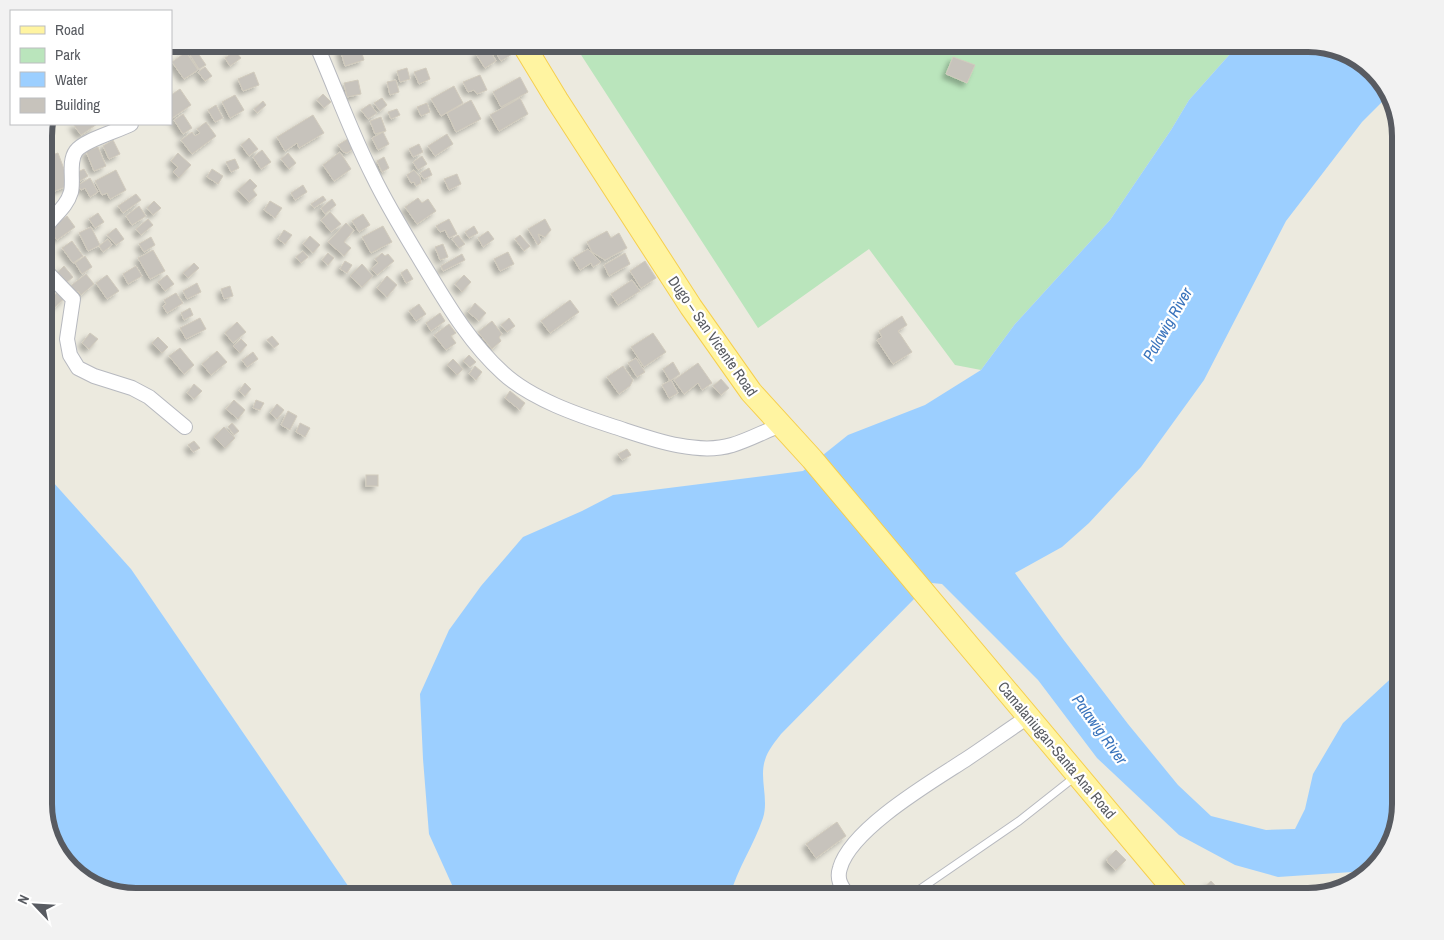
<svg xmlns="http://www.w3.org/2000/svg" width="1444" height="940" viewBox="0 0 1444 940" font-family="'Archivo Narrow',sans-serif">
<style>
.green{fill:#bae5bc}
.water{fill:#9ccfff}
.building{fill:#c7c3bc;stroke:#d1cbbd;filter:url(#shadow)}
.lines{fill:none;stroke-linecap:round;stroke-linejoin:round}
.lane-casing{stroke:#b7b9bf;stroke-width:9}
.street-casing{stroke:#b7b9bf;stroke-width:16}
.primary-casing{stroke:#f6cf4e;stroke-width:24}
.lane{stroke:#fff;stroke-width:7}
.street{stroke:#fff;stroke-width:14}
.primary{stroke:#fff4a1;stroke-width:22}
.labels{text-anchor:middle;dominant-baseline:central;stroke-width:4.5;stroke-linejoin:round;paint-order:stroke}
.street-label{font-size:15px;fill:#585b61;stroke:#fff}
.water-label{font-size:16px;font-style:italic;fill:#3973bc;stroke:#fff}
.rim{fill:none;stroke:#585b61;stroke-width:6}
</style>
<defs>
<filter id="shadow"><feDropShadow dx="-4" dy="4" stdDeviation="2.5" flood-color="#0004"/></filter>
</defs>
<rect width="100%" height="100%" fill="#eceadf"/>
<path class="green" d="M 574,44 L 1239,44 L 1189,100 L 1171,130 L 1110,220 L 1015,324 L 981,370 L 955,365 L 869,249 L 758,328 Z"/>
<g class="water">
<path d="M 1239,44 L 1308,44 L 1359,59 L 1388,90 L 1389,95 L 1362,122 L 1286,221 L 1204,380 L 1141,467 L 1089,523 L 1062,547 L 1015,573 L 1063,639 L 1128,724 L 1178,785 L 1211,816 L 1266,830 L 1295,829 L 1305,809 L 1313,774 L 1343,723 L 1400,670 L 1400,804 L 1385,855 L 1367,871 L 1278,877 L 1235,865 L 1179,835 L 1097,758 L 1038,680 L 942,584 L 932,583 L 915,598 L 781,734 C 775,742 768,750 765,760 C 759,778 769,799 763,818 C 754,845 737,869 730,896 L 457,896 L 429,834 L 423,759 L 420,694 L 449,630 L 481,586 L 523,537 L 582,511 L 613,495 L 803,471 L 848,435 L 925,405 L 981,370 L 1015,324 L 1110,220 L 1171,130 L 1189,100 Z"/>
<path d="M 44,472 L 131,569 L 355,896 L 136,896 L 85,881 L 56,850 L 44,810 Z"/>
</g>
<g class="building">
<path d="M 359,44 L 364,60 L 345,66 L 340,49 Z"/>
<path d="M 493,44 L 505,44 L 512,54 L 501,61 L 491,45 Z"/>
<path d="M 488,47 L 496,61 L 485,68 L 476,54 Z"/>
<path d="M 195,49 L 206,65 L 199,69 L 189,53 Z"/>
<path d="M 235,51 L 241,58 L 230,66 L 225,58 Z"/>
<path d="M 186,52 L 198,70 L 184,79 L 172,62 Z"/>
<path d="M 953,57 L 975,65 L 967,83 L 946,74 Z"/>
<path d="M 205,67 L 212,76 L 205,81 L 198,72 Z"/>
<path d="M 407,68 L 410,79 L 400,82 L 397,71 Z"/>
<path d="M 426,68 L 430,79 L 419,84 L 414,72 Z"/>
<path d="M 254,72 L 259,85 L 243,91 L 238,79 Z"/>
<path d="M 480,75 L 487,90 L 477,94 L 474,90 L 468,92 L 463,82 Z"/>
<path d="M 520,77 L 528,92 L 501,107 L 493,92 Z"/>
<path d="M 358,80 L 361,94 L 347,97 L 344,83 Z"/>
<path d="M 396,80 L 399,92 L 390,95 L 387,82 Z"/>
<path d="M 454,86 L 463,103 L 441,116 L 431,99 Z"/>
<path d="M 180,89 L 191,105 L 171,119 L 171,95 Z"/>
<path d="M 323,94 L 331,102 L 324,108 L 317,100 Z"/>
<path d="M 235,95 L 244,110 L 230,118 L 222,102 Z"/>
<path d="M 382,98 L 387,105 L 380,111 L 374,103 Z"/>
<path d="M 520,98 L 528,114 L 499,131 L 490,115 Z"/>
<path d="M 471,100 L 481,119 L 456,132 L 447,113 Z"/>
<path d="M 263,101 L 266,105 L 257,113 L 254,109 Z"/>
<path d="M 427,103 L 430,112 L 421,116 L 417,107 Z"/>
<path d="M 370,104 L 377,113 L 368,119 L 361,110 Z"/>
<path d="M 216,105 L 223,118 L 215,122 L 208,110 Z"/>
<path d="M 397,109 L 400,115 L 391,119 L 388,112 Z"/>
<path d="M 183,114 L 192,128 L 183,134 L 174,120 Z"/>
<path d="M 313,115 L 324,133 L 299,148 L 297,143 L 285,151 L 277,137 Z"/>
<path d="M 381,117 L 386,131 L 375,134 L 370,121 Z"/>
<path d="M 206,122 L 216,136 L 192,154 L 181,140 L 192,132 L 195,136 L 200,133 L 197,129 Z"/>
<path d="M 73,124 L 97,124 L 81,135 Z"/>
<path d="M 48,130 L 52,144 L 44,146 L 44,131 Z"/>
<path d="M 383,132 L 389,144 L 378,150 L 372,138 Z"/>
<path d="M 447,134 L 453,144 L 435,156 L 428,146 Z"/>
<path d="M 351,137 L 357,146 L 347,153 L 343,152 L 338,145 Z"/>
<path d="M 249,138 L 258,149 L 249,156 L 241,145 Z"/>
<path d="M 113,140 L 120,154 L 109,159 L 103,146 Z"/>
<path d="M 419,144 L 423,152 L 413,157 L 409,149 Z"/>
<path d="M 98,147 L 106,166 L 94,171 L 86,151 Z"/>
<path d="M 47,149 L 49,156 L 58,153 L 70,185 L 45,195 L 44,191 L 44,150 Z"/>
<path d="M 262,150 L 271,162 L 261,169 L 253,157 Z"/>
<path d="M 340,152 L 351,169 L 334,181 L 323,165 Z"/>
<path d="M 178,153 L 191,165 L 179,178 L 173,172 L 178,167 L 171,161 Z"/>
<path d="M 288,153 L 296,163 L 289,169 L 281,159 Z"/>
<path d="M 422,156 L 427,164 L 418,170 L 413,162 Z"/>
<path d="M 384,157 L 389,168 L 382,172 L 377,161 Z"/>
<path d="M 235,159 L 239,168 L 231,172 L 226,162 Z"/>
<path d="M 429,168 L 432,175 L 424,179 L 420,173 Z"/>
<path d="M 84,169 L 88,176 L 80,181 L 76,173 Z"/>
<path d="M 212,169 L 223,176 L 218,184 L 207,177 Z"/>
<path d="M 116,170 L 126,190 L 110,199 L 107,193 L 102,195 L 95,181 Z"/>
<path d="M 414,170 L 420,177 L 421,183 L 416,186 L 414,182 L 411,183 L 407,175 Z"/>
<path d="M 457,174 L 461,184 L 449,190 L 444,179 Z"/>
<path d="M 90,178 L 98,192 L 90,197 L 85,188 L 81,190 L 78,185 Z"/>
<path d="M 250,179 L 257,186 L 253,190 L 257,195 L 249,202 L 238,190 Z"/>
<path d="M 303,185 L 307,192 L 295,200 L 291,193 Z"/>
<path d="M 136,194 L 141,200 L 123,213 L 118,206 Z"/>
<path d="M 323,196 L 326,200 L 314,208 L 311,204 Z"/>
<path d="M 418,198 L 422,203 L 428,199 L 436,211 L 417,224 L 405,207 Z"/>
<path d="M 332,199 L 336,205 L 325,214 L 321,208 Z"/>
<path d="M 154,201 L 161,208 L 153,215 L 147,208 Z"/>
<path d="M 270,201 L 282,208 L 275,218 L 264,210 Z"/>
<path d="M 139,206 L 146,216 L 132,225 L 126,216 Z"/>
<path d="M 330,212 L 341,224 L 331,232 L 321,220 Z"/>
<path d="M 98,213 L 104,222 L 95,228 L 89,219 Z"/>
<path d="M 363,214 L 370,225 L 359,232 L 352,221 Z"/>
<path d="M 67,216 L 75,227 L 57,240 L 49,229 Z"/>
<path d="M 148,219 L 153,225 L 141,235 L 136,229 Z"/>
<path d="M 449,219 L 457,234 L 449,238 L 445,230 L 440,232 L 436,226 Z"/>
<path d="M 545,219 L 551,230 L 545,237 L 538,234 L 541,242 L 538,245 L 528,229 Z"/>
<path d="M 346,223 L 354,230 L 344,242 L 351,248 L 344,256 L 328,242 Z"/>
<path d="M 383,226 L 392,242 L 371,253 L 362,237 Z"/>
<path d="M 474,226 L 478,233 L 469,238 L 465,232 Z"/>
<path d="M 91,227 L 100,245 L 88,251 L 79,233 Z"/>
<path d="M 116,228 L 124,239 L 116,245 L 107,235 Z"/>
<path d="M 284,230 L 292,235 L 285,244 L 278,239 Z"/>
<path d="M 488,231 L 494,239 L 483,247 L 478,238 Z"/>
<path d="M 607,231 L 611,238 L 619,233 L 627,248 L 605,260 L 592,252 L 587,242 Z"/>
<path d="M 458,235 L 465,244 L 459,248 L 452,239 Z"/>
<path d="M 520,235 L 530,246 L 524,251 L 515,239 Z"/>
<path d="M 310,236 L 320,245 L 313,253 L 303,244 Z"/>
<path d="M 151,237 L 155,245 L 144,252 L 139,244 Z"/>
<path d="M 108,239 L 112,245 L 103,252 L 99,246 Z"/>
<path d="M 72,241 L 83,256 L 73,263 L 62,248 Z"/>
<path d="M 443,244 L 448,257 L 440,260 L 435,247 Z"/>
<path d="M 588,249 L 601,262 L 593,267 L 591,263 L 580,270 L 573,258 Z"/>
<path d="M 153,250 L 165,271 L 150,279 L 138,258 Z"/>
<path d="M 303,251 L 308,257 L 301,263 L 296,257 Z"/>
<path d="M 508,252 L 514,264 L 500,271 L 494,259 Z"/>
<path d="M 328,253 L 334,258 L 328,265 L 322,260 Z"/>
<path d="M 382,253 L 385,256 L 388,254 L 394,261 L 377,275 L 371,269 L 378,263 L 375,259 Z"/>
<path d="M 625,253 L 630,264 L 609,276 L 604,265 Z"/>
<path d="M 462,254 L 465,260 L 443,271 L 441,266 Z"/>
<path d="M 85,256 L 92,267 L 82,274 L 75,263 Z"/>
<path d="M 345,261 L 352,265 L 347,273 L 340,269 Z"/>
<path d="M 645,261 L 656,278 L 641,288 L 630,271 Z"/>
<path d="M 194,263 L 199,268 L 188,278 L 183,273 Z"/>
<path d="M 362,264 L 373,276 L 362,287 L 350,276 Z"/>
<path d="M 64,266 L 73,277 L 65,284 L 56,274 Z"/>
<path d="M 136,266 L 142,276 L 128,284 L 123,274 Z"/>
<path d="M 407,269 L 413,279 L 406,283 L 401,273 Z"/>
<path d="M 86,274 L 94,284 L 81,295 L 78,291 L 74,294 L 69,287 Z"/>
<path d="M 107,275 L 119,291 L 107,299 L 96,283 Z"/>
<path d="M 167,275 L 174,284 L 165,291 L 158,282 Z"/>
<path d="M 464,275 L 471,282 L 462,292 L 455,284 Z"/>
<path d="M 387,276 L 397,285 L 387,297 L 377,288 Z"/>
<path d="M 632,280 L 640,291 L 618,305 L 611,294 Z"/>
<path d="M 197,283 L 201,292 L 187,299 L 183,291 Z"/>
<path d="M 230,286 L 233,296 L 224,299 L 221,289 Z"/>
<path d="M 60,290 L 66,297 L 55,307 L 49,300 Z"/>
<path d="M 176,293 L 183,303 L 167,313 L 163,306 L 166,304 L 164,300 Z"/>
<path d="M 570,300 L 579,312 L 550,333 L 541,321 Z"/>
<path d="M 475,303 L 486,313 L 479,321 L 468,312 Z"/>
<path d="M 419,304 L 426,314 L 416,321 L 409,311 Z"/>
<path d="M 190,308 L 193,315 L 184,320 L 181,313 Z"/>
<path d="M 440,313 L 445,321 L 431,331 L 426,323 Z"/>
<path d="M 902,316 L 907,325 L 898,331 L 912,352 L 893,364 L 877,340 L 882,337 L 879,331 Z"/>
<path d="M 200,318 L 206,329 L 186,339 L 180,328 Z"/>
<path d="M 509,318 L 515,326 L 507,332 L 501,325 Z"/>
<path d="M 492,321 L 502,334 L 499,337 L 501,341 L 492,349 L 478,332 Z"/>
<path d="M 237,322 L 246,332 L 233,343 L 225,333 Z"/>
<path d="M 449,324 L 456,333 L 451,336 L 456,343 L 446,350 L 434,335 Z"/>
<path d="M 90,333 L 98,339 L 89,349 L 82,343 Z"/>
<path d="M 653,333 L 666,352 L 644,367 L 631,347 Z"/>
<path d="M 272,336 L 279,344 L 274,348 L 267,340 Z"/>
<path d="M 158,337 L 168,347 L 162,353 L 152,343 Z"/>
<path d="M 241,339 L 247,345 L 240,353 L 233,346 Z"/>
<path d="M 180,348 L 194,365 L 184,374 L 169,356 Z"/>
<path d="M 217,351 L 227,362 L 211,375 L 202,364 Z"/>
<path d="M 253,352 L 258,359 L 247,367 L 242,360 Z"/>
<path d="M 469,355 L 476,362 L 470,367 L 463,361 Z"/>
<path d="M 636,358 L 645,372 L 637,377 L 628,363 Z"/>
<path d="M 453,359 L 463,369 L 457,375 L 447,365 Z"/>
<path d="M 673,362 L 680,374 L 670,381 L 663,369 Z"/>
<path d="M 698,363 L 712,383 L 702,390 L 698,383 L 684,394 L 674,380 Z"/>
<path d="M 475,366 L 482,372 L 476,380 L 469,374 Z"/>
<path d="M 623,366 L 633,380 L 630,386 L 619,394 L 607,377 Z"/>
<path d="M 721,379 L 729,388 L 721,395 L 713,386 Z"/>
<path d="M 671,380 L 678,393 L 669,398 L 662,385 Z"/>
<path d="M 245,383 L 251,389 L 245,396 L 239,391 Z"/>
<path d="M 194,384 L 202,391 L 194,399 L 187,393 Z"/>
<path d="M 510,391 L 525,403 L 520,410 L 505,398 Z"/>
<path d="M 234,400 L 245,410 L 238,419 L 226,409 Z"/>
<path d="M 256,400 L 264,403 L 260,410 L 253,408 Z"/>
<path d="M 277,404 L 284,410 L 277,419 L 270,413 Z"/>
<path d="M 288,411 L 297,416 L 290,430 L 281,425 Z"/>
<path d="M 232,423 L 239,431 L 234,435 L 228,427 Z"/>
<path d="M 300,423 L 310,428 L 305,437 L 296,432 Z"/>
<path d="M 224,427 L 235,438 L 225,448 L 214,437 Z"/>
<path d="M 194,441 L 200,448 L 193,452 L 188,445 Z"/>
<path d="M 627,449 L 631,455 L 622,460 L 618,454 Z"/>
<rect x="366" y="475" width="12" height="11"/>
<path d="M 837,822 L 846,836 L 816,858 L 806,844 Z"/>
<path d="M 1116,850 L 1126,860 L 1116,870 L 1108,863 L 1107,859 Z"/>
<path d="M 1211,881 L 1225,896 L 1194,896 Z"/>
<path d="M 740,887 L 749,896 L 730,896 Z"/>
</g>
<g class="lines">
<defs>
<path id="lane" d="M 910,896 L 1019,821 L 1076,776"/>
<g id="street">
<path d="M 316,44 C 335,87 351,133 373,176 C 389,209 409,241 429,274 C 450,309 472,345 503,373 C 531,399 578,415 615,427 C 649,438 696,456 732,445 C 749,440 765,431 781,425"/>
<path d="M 44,230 C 52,216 66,209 71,192 C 74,180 68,162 76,151 C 84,140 118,131 131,124"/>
<path d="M 44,269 L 73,299 L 67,339 L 70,355 L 78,368 L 94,376 L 132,388 L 149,397 L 185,427"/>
<path d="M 848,896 C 842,887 836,880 840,868 C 851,829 931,782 965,760 C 986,746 1007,731 1028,717"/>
</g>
<path id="primary" d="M 523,44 L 557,100 L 691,307 L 751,392 L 812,459 L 1179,896"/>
</defs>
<use href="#lane" class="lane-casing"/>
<use href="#street" class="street-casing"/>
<use href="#primary" class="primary-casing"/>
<use href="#lane" class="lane"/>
<use href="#street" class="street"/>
<use href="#primary" class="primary"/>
</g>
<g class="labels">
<g class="street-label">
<text transform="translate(713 336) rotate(55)">Dugo – San Vicente Road</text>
<text transform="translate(1057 750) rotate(50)">Camalaniugan-Santa Ana Road</text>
</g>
<g class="water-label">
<text transform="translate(1167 324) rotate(-60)">Palawig River</text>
<text transform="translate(1100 729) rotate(54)">Palawig River</text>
</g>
</g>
<path d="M0 0H1444V940H0ZM136 52H1308A84 84 0 0 1 1392 136V804A84 84 0 0 1 1308 888H136A84 84 0 0 1 52 804V136A84 84 0 0 1 136 52Z" fill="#f2f2f2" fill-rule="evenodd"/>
<path class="rim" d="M136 52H1308A84 84 0 0 1 1392 136V804A84 84 0 0 1 1308 888H136A84 84 0 0 1 52 804V136A84 84 0 0 1 136 52Z"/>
<rect x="10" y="10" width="162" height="115" fill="#ffffff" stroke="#bcbdc0"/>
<rect x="20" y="26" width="25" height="8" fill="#fff4a1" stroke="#bcbdc0"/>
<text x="55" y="35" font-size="15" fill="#585b61">Road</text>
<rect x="20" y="48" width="25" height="15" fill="#bae5bc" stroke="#bcbdc0"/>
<text x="55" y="60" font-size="15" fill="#585b61">Park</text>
<rect x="20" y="72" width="25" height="15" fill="#9ccfff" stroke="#bcbdc0"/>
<text x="55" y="85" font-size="15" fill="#585b61">Water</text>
<rect x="20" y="98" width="25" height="15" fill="#c7c3bc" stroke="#bcbdc0"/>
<text x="55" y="110" font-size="15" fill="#585b61">Building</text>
<g transform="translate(35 905) rotate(295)" stroke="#ffffff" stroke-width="4" paint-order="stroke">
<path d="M0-4L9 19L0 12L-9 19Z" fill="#585b61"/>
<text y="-8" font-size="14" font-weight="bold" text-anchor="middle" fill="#585b61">N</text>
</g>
</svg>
